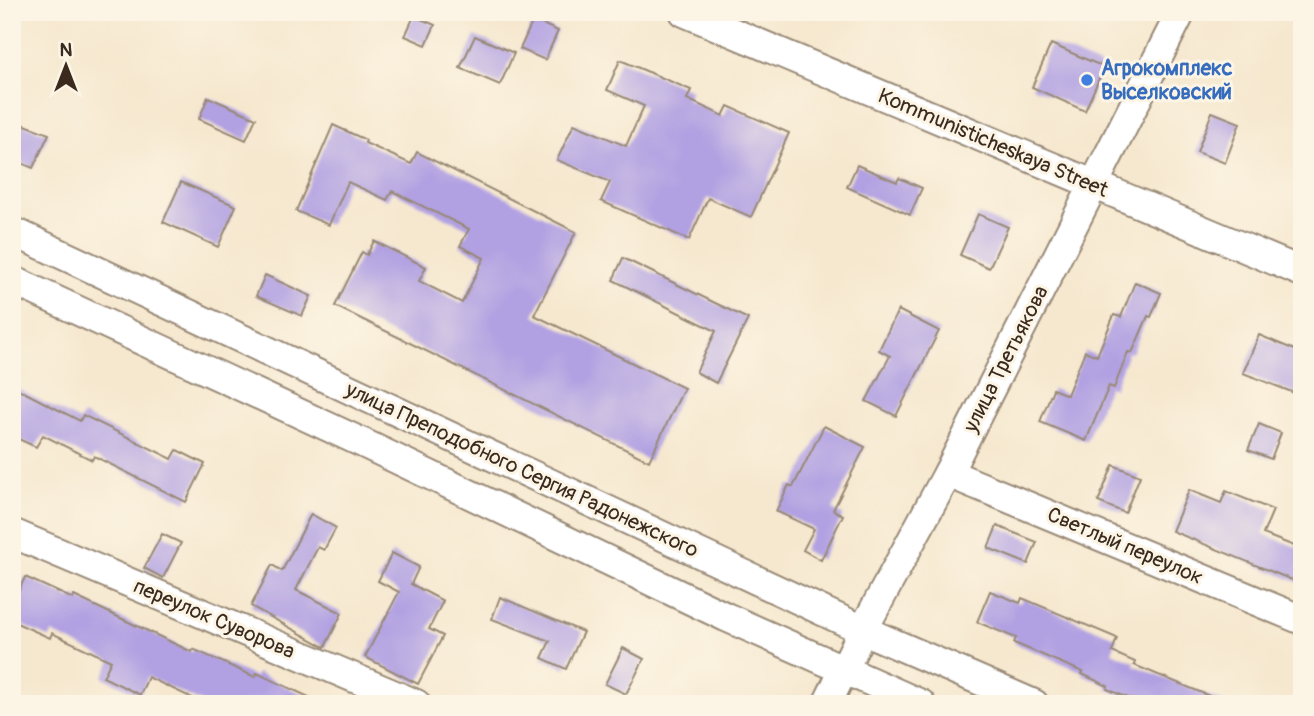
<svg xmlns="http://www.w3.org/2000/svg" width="1314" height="716" viewBox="0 0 1314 716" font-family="Pangolin,sans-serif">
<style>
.building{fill:#b1a0e2}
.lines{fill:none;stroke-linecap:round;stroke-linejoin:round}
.minor-casing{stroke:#988976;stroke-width:32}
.minor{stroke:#fff;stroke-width:28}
.shop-dot{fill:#3f7fe0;stroke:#fcf5e5;stroke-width:2.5}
.labels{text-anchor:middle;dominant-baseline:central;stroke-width:6;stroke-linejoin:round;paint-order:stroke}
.shop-label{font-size:21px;font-weight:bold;fill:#366cbe;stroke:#fcf5e5;text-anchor:start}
.street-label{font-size:21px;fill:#3b2a1e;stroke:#fcf5e5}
</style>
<rect width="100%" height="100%" fill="#fcf5e5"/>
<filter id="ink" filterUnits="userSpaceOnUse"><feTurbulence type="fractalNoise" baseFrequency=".0143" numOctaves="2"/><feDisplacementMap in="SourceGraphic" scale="14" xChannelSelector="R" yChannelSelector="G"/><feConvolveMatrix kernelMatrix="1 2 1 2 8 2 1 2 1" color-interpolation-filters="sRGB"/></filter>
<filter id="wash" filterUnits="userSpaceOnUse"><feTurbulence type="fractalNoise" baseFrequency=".00686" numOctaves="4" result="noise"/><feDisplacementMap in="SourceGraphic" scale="28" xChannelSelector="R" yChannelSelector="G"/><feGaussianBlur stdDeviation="1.57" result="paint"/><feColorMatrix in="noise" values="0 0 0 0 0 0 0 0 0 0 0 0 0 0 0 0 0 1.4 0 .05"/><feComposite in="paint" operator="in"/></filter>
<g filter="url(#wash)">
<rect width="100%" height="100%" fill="#f6e8cf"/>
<g id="blocks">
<g class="building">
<path d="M 414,16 L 435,25 L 426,45 L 405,36 Z"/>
<path d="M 533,20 L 558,31 L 545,60 L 520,49 Z"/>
<path d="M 475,36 L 514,53 L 500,85 L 460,68 Z"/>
<path d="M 1051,44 L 1104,67 L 1085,111 L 1032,87 Z"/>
<path d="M 620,60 L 691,90 L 687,99 L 723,116 L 728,106 L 789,133 L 751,217 L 708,198 L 689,240 L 601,201 L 610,182 L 557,160 L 574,124 L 626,146 L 644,106 L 607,90 Z"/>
<path d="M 208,97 L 256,118 L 246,140 L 199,119 Z"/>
<path d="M 1212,112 L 1240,123 L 1225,163 L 1197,152 Z"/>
<path d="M 12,120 L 49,134 L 33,168 L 12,159 Z"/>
<path d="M 333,125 L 366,140 L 365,143 L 411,164 L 417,152 L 576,232 L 534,315 L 684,388 L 649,461 L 335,306 L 362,252 L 367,255 L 374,241 L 426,267 L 419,281 L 462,303 L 484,258 L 460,246 L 469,229 L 392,191 L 387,200 L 348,182 L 329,225 L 296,211 Z"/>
<path d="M 857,165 L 897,182 L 899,178 L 922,188 L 910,215 L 847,187 Z"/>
<path d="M 181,182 L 236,206 L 218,247 L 163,222 Z"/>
<path d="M 978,214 L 1008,227 L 989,268 L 960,255 Z"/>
<path d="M 623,258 L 748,319 L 716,383 L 696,372 L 716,331 L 613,280 Z"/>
<path d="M 265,275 L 311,296 L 302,316 L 256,296 Z"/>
<path d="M 1135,282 L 1161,293 L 1151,317 L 1148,316 L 1132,353 L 1128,352 L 1114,388 L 1109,386 L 1086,441 L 1040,422 L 1053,389 L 1067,395 L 1085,351 L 1097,356 L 1114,315 L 1121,317 Z"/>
<path d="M 898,310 L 939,331 L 896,416 L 866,401 L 890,356 L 879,350 Z"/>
<path d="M 1259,335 L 1302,353 L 1302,396 L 1243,373 Z"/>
<path d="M 12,386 L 80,421 L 83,415 L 172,459 L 177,450 L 205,464 L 186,502 L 94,456 L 92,460 L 43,435 L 36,447 L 12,436 Z"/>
<path d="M 1259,424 L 1281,433 L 1271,459 L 1248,450 Z"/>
<path d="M 824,426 L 865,447 L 833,510 L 843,515 L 821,560 L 803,550 L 814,529 L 776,511 L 789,485 L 793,487 Z"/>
<path d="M 1113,465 L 1140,476 L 1125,513 L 1098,502 Z"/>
<path d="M 1189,490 L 1221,503 L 1226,491 L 1273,510 L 1263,534 L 1302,549 L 1302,584 L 1172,531 Z"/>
<path d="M 311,514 L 336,528 L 324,550 L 318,547 L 296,590 L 342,613 L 325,647 L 251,606 L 272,565 L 282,571 Z"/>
<path d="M 997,526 L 1037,542 L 1028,564 L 988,548 Z"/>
<path d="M 162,534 L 181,543 L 163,578 L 144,568 Z"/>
<path d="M 392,553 L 419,567 L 411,584 L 443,601 L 429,629 L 443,636 L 418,684 L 365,657 L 399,592 L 378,581 Z"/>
<path d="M 25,577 L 73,599 L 74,596 L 192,652 L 193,649 L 255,677 L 257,673 L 324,704 L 205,704 L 148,677 L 140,695 L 103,677 L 111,661 L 52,633 L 50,638 L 12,621 L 12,605 Z"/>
<path d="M 990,591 L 1020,603 L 1022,598 L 1117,638 L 1112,652 L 1135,662 L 1134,665 L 1229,704 L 1142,704 L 1107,689 L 1108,686 L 1082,674 L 1083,672 L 1014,643 L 1016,638 L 977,622 Z"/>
<path d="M 500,597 L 583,632 L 566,669 L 542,658 L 550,641 L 492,619 Z"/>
<path d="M 623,648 L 644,659 L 626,694 L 605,684 Z"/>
</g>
</g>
</g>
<g filter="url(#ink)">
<use href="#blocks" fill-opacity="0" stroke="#988976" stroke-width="2"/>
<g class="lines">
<defs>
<g id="minor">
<path d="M 684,12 L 1302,272"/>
<path d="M 12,231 L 863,630 L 1034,704"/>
<path d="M 12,280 L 363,443 L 726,617 L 921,704"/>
<path d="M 948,473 L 1302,620"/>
<path d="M 12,533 L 416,704"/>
<path d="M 827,704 L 863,630 L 948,473 L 1181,12"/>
</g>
</defs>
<use href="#minor" class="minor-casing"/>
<use href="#minor" class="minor"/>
</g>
</g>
<circle class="shop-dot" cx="1087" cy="80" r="7"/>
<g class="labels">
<g class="shop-label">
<text x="1101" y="68">Агрокомплекс<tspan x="1101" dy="24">Выселковский</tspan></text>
</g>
<g class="street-label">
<text transform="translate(993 143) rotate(23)">Kommunisticheskaya Street</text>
<text transform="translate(1006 359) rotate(-63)">улица Третьякова</text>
<text transform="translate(522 470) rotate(25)">улица Преподобного Сергия Радонежского</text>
<text transform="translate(1125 546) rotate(23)">Светлый переулок</text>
<text transform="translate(214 619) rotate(23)">переулок Суворова</text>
</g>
</g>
<rect width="1314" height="716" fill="none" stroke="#fcf5e5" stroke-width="42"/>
<g transform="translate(66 66)" stroke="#fcf5e5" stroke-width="5" paint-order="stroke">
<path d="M0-5L12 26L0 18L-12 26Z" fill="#3b2a1e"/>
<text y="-10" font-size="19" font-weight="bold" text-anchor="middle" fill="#3b2a1e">N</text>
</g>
</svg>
